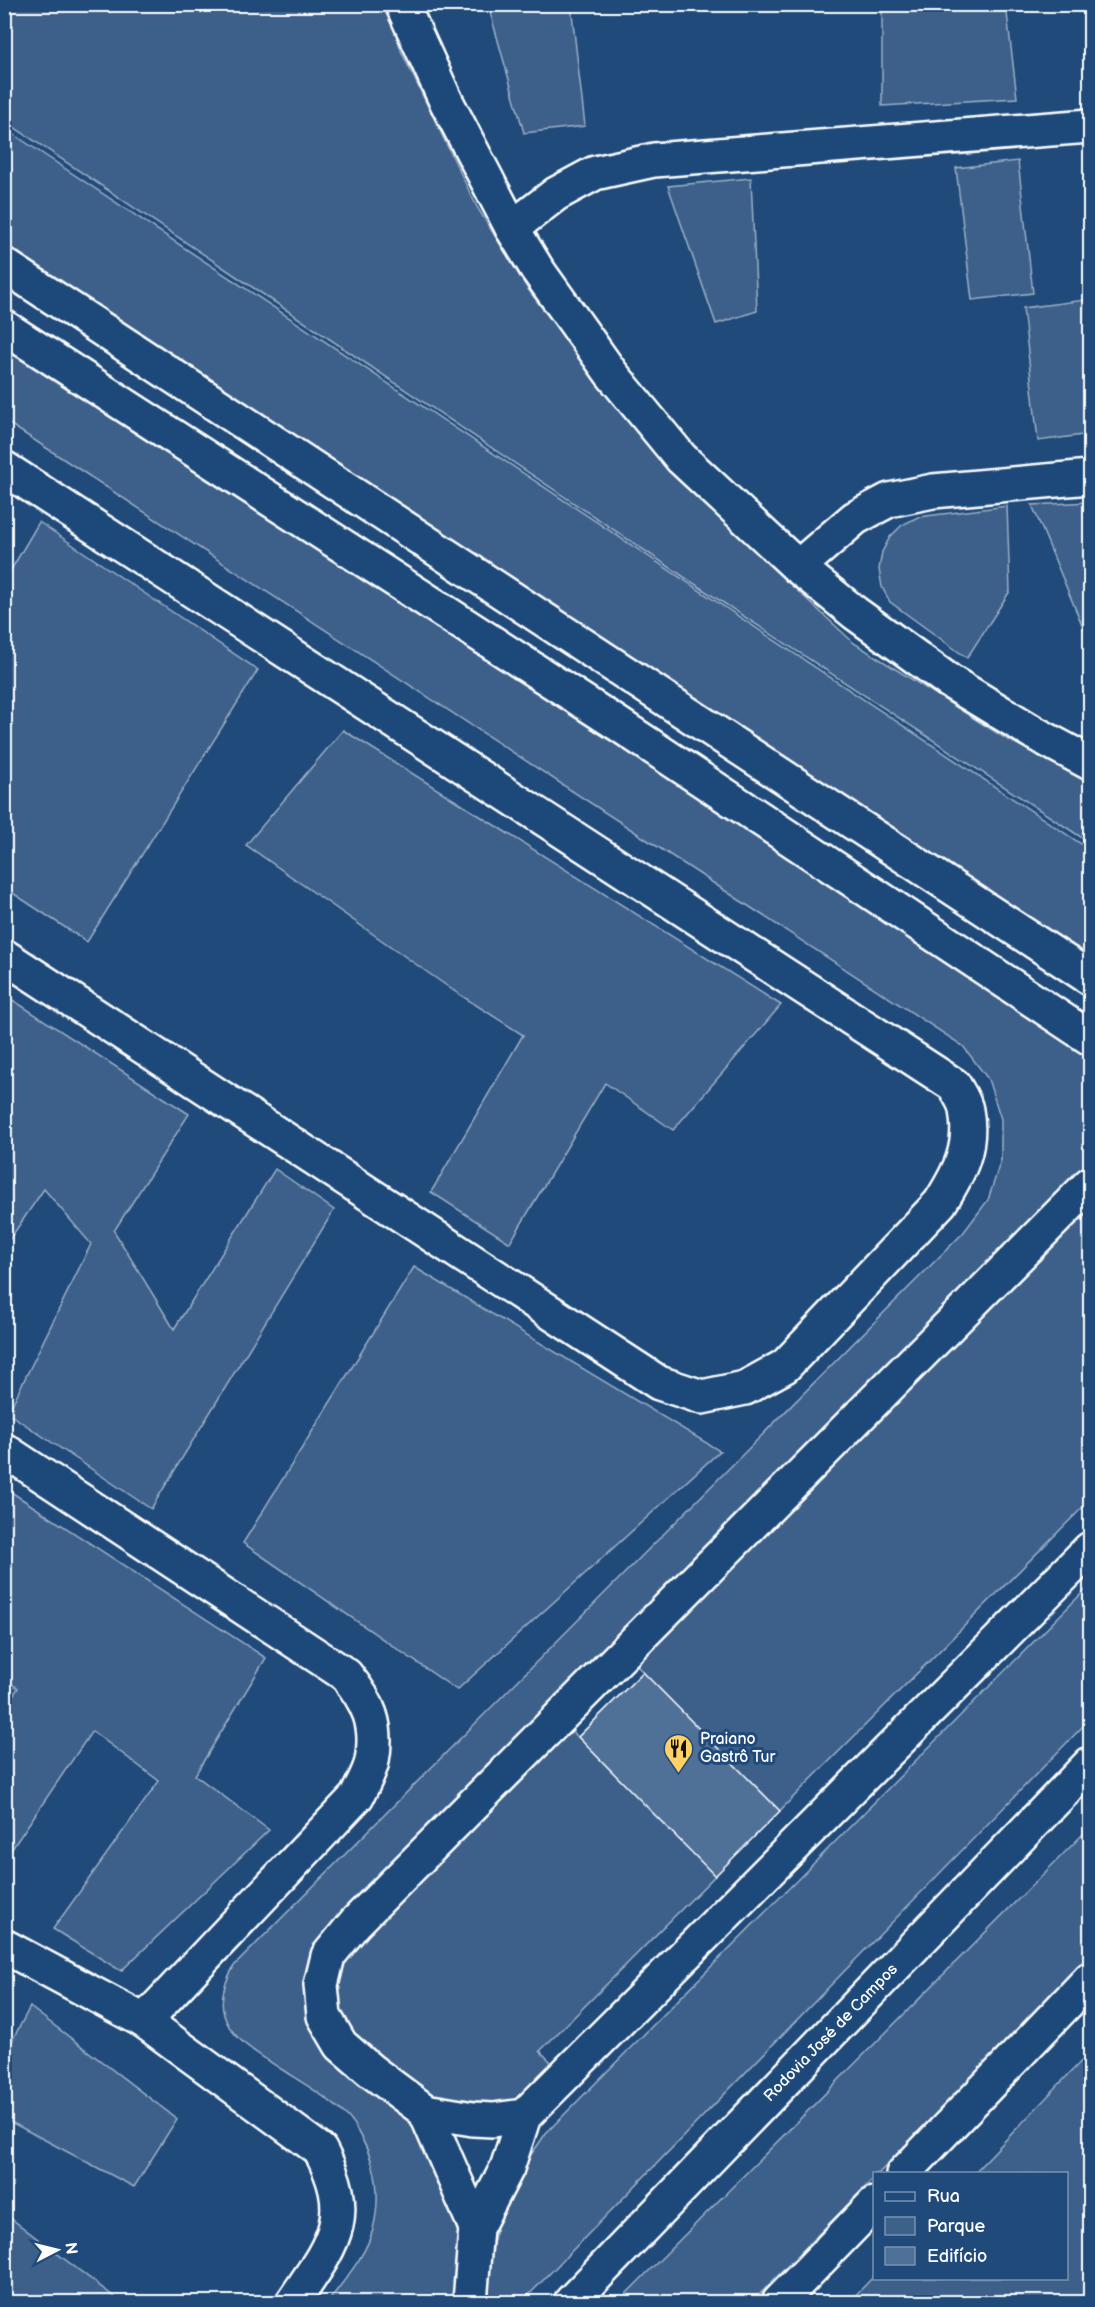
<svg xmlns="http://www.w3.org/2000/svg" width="1095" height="2307" viewBox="0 0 1095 2307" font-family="'Balsamiq Sans',sans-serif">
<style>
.green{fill:#3c618b;stroke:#9eb0c5;stroke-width:1.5;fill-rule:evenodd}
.building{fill:#507197;stroke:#fff;stroke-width:1.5}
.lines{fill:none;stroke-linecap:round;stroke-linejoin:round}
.street-casing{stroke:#fff;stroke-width:38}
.secondary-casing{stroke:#fff;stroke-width:38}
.street{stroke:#1f4a7a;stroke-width:33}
.secondary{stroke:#1f4a7a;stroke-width:33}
.labels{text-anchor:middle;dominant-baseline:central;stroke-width:6;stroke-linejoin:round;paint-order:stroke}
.poi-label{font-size:16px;fill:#fff;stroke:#1f4a7a;text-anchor:start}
.street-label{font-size:16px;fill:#fff;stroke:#1f4a7a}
</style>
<rect width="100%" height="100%" fill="#1f4a7a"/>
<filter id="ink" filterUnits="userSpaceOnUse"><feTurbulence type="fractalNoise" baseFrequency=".0167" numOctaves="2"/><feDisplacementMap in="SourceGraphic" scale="12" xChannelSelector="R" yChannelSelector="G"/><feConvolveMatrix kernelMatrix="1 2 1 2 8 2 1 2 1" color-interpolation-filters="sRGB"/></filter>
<g filter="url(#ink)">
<g class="green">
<path d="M 4,5 L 386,5 L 402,53 L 477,207 L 527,288 L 652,450 L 788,582 L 854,643 L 1005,738 L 1090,783 L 1090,843 L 687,579 L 5,121 Z"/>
<path d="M 488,5 L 571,5 L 585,126 L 524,133 Z"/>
<path d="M 882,5 L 1006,5 L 1017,98 L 882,106 Z"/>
<path d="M 4,128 L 1090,850 L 1090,978 L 5,266 Z"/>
<path d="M 1018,161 L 1033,293 L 972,300 L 956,168 Z"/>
<path d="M 751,178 L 757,311 L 716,324 L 668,186 Z"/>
<path d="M 1085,300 L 1090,350 L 1090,434 L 1038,441 L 1023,308 Z"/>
<path d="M 4,326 L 1090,1038 L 1090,1500 L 540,2051 L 565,2076 L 524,2116 L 426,2111 L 459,2189 L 470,2302 L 328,2302 C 344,2280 366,2256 373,2229 C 382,2194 376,2162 358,2132 C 355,2127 352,2121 348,2117 C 329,2098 304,2084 281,2069 C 240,2043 202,2020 234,1966 L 963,1233 L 988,1200 L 1001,1160 L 1001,1119 L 988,1079 L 963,1046 L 5,421 ZM 625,1654 L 643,1672 L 578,1737 L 560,1719 Z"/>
<path d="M 1090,502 L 1090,638 L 1088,639 L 1032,505 Z"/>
<path d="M 1007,506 L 1010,591 L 967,658 L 890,602 L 882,587 L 879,569 L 882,552 L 890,537 L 902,525 L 918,517 Z"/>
<path d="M 39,522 L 258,670 L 87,942 L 5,888 L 5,580 Z"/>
<path d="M 343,730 L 781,1005 L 673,1130 L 605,1083 L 510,1243 L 431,1192 L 523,1035 L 454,991 L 246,845 Z"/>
<path d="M 5,995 L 189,1114 L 114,1231 L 174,1329 L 275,1169 L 334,1210 L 151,1509 L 8,1413 L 91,1244 L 44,1189 L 5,1246 Z"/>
<path d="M 414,1267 L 720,1451 L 457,1690 L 243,1543 Z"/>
<path d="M 5,1488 L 266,1658 L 195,1775 L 269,1830 L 121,1971 L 53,1929 L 159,1781 L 92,1731 L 5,1859 L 5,1707 L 18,1688 L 5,1680 Z"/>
<path d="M 1090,1585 L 1090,1719 L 522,2302 L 488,2302 C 488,2268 495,2214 512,2184 C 522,2166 535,2150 546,2133 Z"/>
<path d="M 1090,1827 L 1090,1958 L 879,2173 L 874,2174 L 874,2178 L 752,2302 L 618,2302 Z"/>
<path d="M 30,2007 L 177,2119 L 134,2187 L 5,2119 L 5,2054 Z"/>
<path d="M 1090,2052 L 1090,2302 L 849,2302 L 874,2276 L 874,2278 L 1066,2278 L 1066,2174 L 974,2173 Z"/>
<path d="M 4,2214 L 5,2214 L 121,2302 L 5,2302 Z"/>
</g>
<path class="building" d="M 643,1672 L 780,1811 L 715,1876 L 578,1737 Z"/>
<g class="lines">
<defs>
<g id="street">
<path d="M 402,4 L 445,99 L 512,228 L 537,269 L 611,373 L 681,458 L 798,567 L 855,613 L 949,681 L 1036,734 L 1090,763"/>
<path d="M 512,228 L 556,194 L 595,173 L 654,160 L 1090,126"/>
<path d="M 4,468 L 954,1085 C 958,1092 965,1102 966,1110 C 973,1148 959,1173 940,1203 L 785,1366 L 745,1388 L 702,1397 L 659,1383 L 4,956"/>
<path d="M 798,567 L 855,518 L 889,500 L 933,491 L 1090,477"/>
<path d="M 4,1450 L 346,1675 C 368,1702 379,1724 372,1761 C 370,1772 362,1785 357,1796 L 144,2021"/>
<path d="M 4,1946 L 144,2021 L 320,2150 C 357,2218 331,2246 293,2302"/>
<path d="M 425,2111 L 476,2228"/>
<path d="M 524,2116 L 493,2120 L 473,2119 L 425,2111 L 370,2070 L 341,2045 L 324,2016 L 321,1985 L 328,1956 L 355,1923 L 1090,1184"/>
<path d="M 903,2174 L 1090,1979"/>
<path d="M 470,2302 L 476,2228 L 507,2168 L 524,2116 L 1090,1549"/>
<path d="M 779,2302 L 874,2204"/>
</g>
<g id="secondary">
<path d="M 4,265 L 1090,978"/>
<path d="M 4,327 L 618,724 L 1090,1038"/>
<path d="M 571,2302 L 1090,1764"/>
</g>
</defs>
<use href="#street" class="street-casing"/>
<use href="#secondary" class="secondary-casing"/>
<use href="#street" class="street"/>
<use href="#secondary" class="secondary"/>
</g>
</g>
<defs>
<symbol id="restaurant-pin" viewBox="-11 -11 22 30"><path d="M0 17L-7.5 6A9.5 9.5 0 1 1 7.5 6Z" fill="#ffd166" stroke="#1f4a7a"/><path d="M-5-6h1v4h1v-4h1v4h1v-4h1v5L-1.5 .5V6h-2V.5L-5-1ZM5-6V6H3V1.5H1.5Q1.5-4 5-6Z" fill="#111"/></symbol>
</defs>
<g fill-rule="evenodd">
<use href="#restaurant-pin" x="662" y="1732" width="33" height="45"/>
</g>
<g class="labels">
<g class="poi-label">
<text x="700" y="1739">Praiano<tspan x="700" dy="18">Gastrô Tur</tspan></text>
</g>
<g class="street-label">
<text transform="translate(831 2033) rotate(-46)">Rodovia José de Campos</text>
</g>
</g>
<rect width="1095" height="2307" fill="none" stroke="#1f4a7a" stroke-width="24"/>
<rect x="12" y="12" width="1071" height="2283" fill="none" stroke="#fff" stroke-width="2" filter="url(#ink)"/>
<rect x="873" y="2172" width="195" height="108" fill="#1f4a7a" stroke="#7992af" stroke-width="1.5"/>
<rect x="885" y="2192" width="30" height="9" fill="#1f4a7a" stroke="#7992af" stroke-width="1.5"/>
<text x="927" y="2202" font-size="18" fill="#ffffff">Rua</text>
<rect x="885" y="2217" width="30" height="18" fill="#3c618b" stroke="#7992af" stroke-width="1.5"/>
<text x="927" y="2232" font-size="18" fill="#ffffff">Parque</text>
<rect x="885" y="2247" width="30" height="18" fill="#507197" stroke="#7992af" stroke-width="1.5"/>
<text x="927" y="2262" font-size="18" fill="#ffffff">Edifício</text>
<g transform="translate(57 2250) rotate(83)" stroke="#1f4a7a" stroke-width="4.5" paint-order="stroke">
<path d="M0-4.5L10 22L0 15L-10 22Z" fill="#ffffff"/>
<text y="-9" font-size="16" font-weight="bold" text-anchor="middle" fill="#ffffff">N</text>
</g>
</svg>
